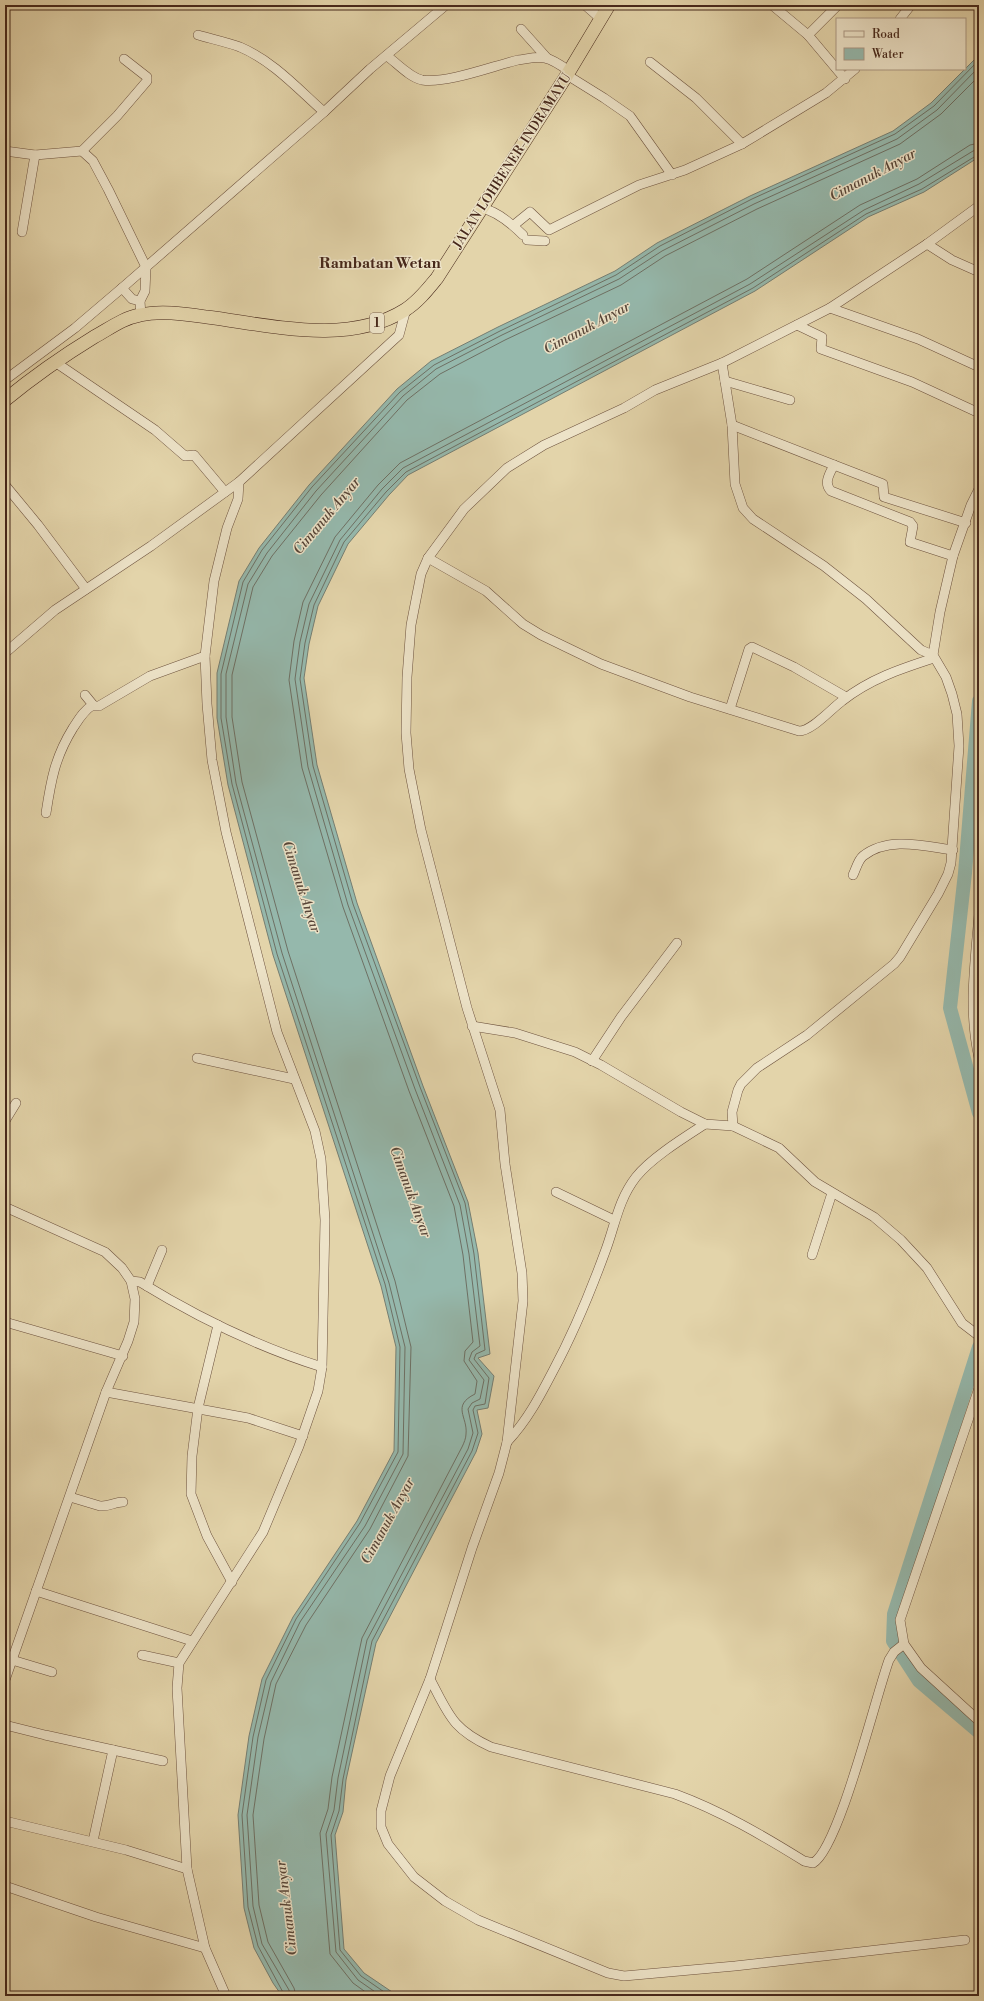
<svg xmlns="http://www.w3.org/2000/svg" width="984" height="2001" viewBox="0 0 984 2001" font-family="'Libre Bodoni',serif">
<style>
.water{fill:#95b8ac;stroke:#767e72}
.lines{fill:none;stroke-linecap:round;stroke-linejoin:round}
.shore{stroke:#6e7064;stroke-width:1}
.river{stroke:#95b8ac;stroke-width:14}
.minor-casing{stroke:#6e533f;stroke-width:10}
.highway-casing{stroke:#47281b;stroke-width:14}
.minor{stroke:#ede3c8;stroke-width:9}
.highway{stroke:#e3d4aa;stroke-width:13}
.labels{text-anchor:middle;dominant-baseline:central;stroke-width:3;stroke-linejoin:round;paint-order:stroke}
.shield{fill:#ede3c8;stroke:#79604f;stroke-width:1}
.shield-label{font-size:12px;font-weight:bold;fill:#47281b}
.street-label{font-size:13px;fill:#47281b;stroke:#ede3c8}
.water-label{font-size:14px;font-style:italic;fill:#574538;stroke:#ede3c8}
.quarter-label{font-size:15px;font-weight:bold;fill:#47281b;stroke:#ede3c8}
</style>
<rect width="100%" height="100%" fill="#e3d4aa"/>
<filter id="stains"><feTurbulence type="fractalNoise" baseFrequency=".005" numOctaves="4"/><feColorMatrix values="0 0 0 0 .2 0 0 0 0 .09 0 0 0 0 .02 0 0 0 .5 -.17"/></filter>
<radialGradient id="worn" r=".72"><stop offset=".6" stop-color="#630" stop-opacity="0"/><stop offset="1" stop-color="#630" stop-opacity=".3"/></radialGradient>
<path class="water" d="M 979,55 L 979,157 L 924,192 L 868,217 L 755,291 L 408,475 L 389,495 L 348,544 L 318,606 L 309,644 L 304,678 L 317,765 L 357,903 L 423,1086 L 468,1202 L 478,1253 L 490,1354 L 478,1358 L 494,1376 L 488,1408 L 477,1410 L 482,1434 L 476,1452 L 376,1643 L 346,1780 L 343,1812 L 335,1835 L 344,1949 L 364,1973 L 398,1996 L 282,1996 L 273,1983 L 254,1948 L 244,1908 L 238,1815 L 249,1736 L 262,1679 L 293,1617 L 357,1521 L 394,1451 L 396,1347 L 381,1286 L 273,955 L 228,785 L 217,718 L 217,673 L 239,581 L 259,548 L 309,485 L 397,389 L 431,361 L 498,327 L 615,271 L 657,243 L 750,196 L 893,131 L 931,103 Z"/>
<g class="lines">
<g class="shore">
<path d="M 285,1996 L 258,1946 L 248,1907 L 242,1815 L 253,1737 L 266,1680 L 296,1619 L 360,1523 L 398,1452 L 400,1347 L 385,1284 L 277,954 L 232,784 L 221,718 L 221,674 L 243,582 L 262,550 L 312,487 L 400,392 L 434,365 L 500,331 L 616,275 L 660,246 L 752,199 L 895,134 L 934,106 L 979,60"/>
<path d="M 290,1996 L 289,1990 L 262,1944 L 253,1906 L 247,1815 L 258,1737 L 271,1682 L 300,1622 L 365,1526 L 403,1454 L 405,1347 L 389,1283 L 282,953 L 236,783 L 226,717 L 226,674 L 248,584 L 267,553 L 316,491 L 403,396 L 436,369 L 502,335 L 619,279 L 662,251 L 754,204 L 897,139 L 937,110 L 979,67"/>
<path d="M 296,1996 L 294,1988 L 268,1942 L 259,1905 L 253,1815 L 264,1739 L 276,1684 L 306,1625 L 370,1529 L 408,1456 L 411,1347 L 395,1281 L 288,951 L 242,782 L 232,717 L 232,675 L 253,587 L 272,556 L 321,495 L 407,400 L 440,374 L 505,340 L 621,285 L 665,256 L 757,209 L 900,144 L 941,114 L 979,76"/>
<path d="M 371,1996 L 353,1983 L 330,1954 L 320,1833 L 328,1809 L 332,1777 L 362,1638 L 462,1447 C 464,1443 466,1438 466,1434 C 468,1417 451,1406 475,1394 L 477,1381 L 464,1361 L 465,1351 L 473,1342 L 463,1255 L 454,1206 L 409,1091 L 343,907 L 302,768 L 289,680 L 294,641 L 303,602 L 335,537 L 378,485 L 400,463 L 747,279 L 860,205 L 917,179 L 970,145 L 979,143"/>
<path d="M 381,1996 L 358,1980 L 336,1952 L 326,1834 L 334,1810 L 338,1778 L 367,1640 L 468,1449 L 473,1433 L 468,1409 L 472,1403 L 480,1399 L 484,1380 L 469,1360 L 472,1352 L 480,1346 L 469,1254 L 460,1205 L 415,1089 L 348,905 L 308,767 L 295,679 L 300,642 L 309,604 L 340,540 L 382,489 L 403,468 L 750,284 L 864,210 L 919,184 L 973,151 L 979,149"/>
<path d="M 390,1996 L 361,1976 L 340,1950 L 331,1835 L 339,1811 L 343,1779 L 372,1641 L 472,1451 L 478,1433 L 473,1410 L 475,1406 L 485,1404 L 489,1378 L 474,1359 L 476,1354 L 485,1350 L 474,1254 L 465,1203 L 420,1087 L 353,904 L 313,766 L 300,679 L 305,643 L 314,605 L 344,542 L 386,492 L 406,472 L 753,288 L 866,214 L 922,189 L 979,154"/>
</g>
<g class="river">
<path d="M 979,701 L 965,873 L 950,1008 L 979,1113"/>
<path d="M 979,1347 L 894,1614 L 893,1641 L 919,1681 L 979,1732"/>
</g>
<defs>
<g id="minor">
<path d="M 585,5 L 601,19"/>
<path d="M 772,5 L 808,35 L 845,79"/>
<path d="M 900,19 L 911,5"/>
<path d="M 521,29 L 547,58"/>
<path d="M 198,35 C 212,39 226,42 240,47 C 273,61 298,89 324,112"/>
<path d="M 808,35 L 838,5"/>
<path d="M 387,56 C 397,63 409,77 422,80 C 446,84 493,66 518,60 C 527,59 536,56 545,58 C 554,60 562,66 569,71"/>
<path d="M 650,62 L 696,98 L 742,144"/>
<path d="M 567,75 L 604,98 L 630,116 L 672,175"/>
<path d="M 5,151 L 35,155 L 82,151 L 93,161 L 108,189 L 146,267 L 145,291 L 140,301 L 141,315"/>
<path d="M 82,151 L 117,116 L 147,81 L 147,77 L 124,59"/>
<path d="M 481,208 C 497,211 511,223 523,235"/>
<path d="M 514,225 L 530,212 L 549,230 L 639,185 L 685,170 L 742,144 L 826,93 L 855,69"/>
<path d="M 22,232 L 35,155"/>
<path d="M 527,240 L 545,241"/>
<path d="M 927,244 L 952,260 L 979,272"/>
<path d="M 122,288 L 132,299 L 140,301"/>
<path d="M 830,308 L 918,339 L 979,367"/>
<path d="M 797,325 L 822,337 L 821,349 L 912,382 L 979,413"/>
<path d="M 55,362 L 155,430 L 185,456 L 194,455 L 225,492"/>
<path d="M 722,363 L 732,425 L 735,484 L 743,508 L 753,519 L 824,566 L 866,599 L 921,650 L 933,655"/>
<path d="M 5,380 L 75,328 L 122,288 L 324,112 L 370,69 L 446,5"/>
<path d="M 725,381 L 790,400"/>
<path d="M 732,425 L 834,465 C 830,473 823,483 831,491 L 910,522 L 913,526 L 910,542 L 953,556"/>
<path d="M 834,465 L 883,484 L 884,497 L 966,523"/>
<path d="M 5,485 L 38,525 L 86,589"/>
<path d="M 428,558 L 486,591 L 523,624 L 541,635 L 601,664 L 690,697 L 799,731 C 812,731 831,709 842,701 C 870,679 900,669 934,658"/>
<path d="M 5,653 L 55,610 L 151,546 L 239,482 L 399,335 L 406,309"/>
<path d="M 85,695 L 94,706 L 99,706 L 150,676 L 205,656"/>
<path d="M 730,709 L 749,649 L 752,647 L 794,667 L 846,697"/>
<path d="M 46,813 C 51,780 55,757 73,728 C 79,719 84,710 93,705"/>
<path d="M 853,875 C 856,869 858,860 863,856 C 888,836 924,846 953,850"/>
<path d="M 979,915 C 975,964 968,1010 979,1058"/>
<path d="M 472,1026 L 515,1033 L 575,1052 L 601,1065 L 681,1112 L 705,1124 L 733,1126 L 779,1148 L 815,1182 L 874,1217 L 901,1240 L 927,1268 L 962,1323 L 979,1336"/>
<path d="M 197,1058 L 294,1079"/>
<path d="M 592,1061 L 621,1017 L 677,943"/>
<path d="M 5,1121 L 16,1103"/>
<path d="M 733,1126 L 732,1112 L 738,1090 L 741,1084 L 757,1068 L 807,1035 L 894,964 L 900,957 L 938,894 L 948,874 L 951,863 L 959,746 L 957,714 L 952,694 L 946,677 L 933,655 L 940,612 L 953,556 L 971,505 L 979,489"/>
<path d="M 556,1192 L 614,1220"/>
<path d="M 5,1207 L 105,1252 L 122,1268 L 131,1281 L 135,1299 L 134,1322 L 128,1341 L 106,1392 L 5,1680"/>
<path d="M 812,1255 L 832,1193"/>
<path d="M 131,1281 L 140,1282 C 197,1317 258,1347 322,1367 L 325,1220 L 321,1159 L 315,1131 L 277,1032 L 226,832 L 212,760 L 207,704 L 205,656 L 214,581 L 227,528 L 238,499 L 239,482"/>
<path d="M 147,1286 L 162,1250"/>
<path d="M 5,1322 L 123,1356"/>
<path d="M 218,1325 L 198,1408 L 192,1456 L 191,1494 L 207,1536 L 232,1582"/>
<path d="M 979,1388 L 900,1620 L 904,1644 L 921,1668 L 979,1721"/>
<path d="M 106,1392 L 248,1418 L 303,1436"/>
<path d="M 507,1442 C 527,1421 540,1396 553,1371 C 574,1332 590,1293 605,1252 C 615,1226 618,1200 636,1177 C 651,1158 685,1137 705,1124"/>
<path d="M 70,1497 L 100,1506 C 108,1507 115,1502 123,1502"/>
<path d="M 36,1591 L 192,1641"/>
<path d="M 142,1655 L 179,1663"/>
<path d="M 12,1660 L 52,1672"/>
<path d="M 430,1679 C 449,1715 452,1729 491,1747 L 675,1794 C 721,1811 762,1835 804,1861 L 813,1863 C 839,1849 876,1695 889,1660 L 894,1652 L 904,1644"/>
<path d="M 5,1725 L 45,1735 L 163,1761"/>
<path d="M 5,1821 L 126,1850 L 187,1869"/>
<path d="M 93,1841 L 113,1750"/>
<path d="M 5,1886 L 96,1917 L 205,1948"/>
<path d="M 965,1940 L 735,1966 L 624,1976 L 608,1973 L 478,1920 L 445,1901 L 414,1877 L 388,1844 L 381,1827 L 381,1811 L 390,1776 L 430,1679 L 472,1548 L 499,1473 L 507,1442 L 523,1301 L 522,1273 L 505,1164 L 500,1110 L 467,1008 L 421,830 L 409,769 L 406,733 L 407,677 L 411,625 L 421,574 L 428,558 L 464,509 L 507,468 L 544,445 L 624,408 L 655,390 L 722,363 L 830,308 L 927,244 L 979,206"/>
<path d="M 226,1996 L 205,1948 L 187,1869 L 177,1688 L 179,1663 L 263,1532 L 299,1446 L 318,1391 L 322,1367"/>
</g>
<path id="highway" d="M 5,400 C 33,377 63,356 94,337 C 109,329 123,318 140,315 C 161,310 186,314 207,317 C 270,325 348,346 405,310 C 418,302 428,289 437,278 L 567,75 L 609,5"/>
</defs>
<use href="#minor" class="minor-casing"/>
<use href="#highway" class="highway-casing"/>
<use href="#minor" class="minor"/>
<use href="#highway" class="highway"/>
</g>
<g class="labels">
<rect class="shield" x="370" y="313" width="14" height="20" rx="3"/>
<g class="shield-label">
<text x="377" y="323">1</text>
</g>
<g class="street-label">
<text transform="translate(512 161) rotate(-57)">JALAN LOHBENER-INDRAMAYU</text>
</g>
<g class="water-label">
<text transform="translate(873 175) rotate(-28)">Cimanuk Anyar</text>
<text transform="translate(587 328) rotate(-28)">Cimanuk Anyar</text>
<text transform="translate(327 516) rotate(-50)">Cimanuk Anyar</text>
<text transform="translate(301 887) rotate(72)">Cimanuk Anyar</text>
<text transform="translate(410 1192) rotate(70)">Cimanuk Anyar</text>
<text transform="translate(388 1521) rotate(-61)">Cimanuk Anyar</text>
<text transform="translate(287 1908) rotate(-97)">Cimanuk Anyar</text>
</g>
<g class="quarter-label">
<text x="380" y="263">Rambatan Wetan</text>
</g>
</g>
<rect width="984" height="2001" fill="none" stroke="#e3d4aa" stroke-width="20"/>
<rect x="6" y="6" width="972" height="1989" fill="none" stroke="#47281b" stroke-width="2"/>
<rect x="10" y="10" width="964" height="1981" fill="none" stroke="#47281b"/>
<rect x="836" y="18" width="130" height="52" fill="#ede3c8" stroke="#ab9883"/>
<rect x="844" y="31" width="20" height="6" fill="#ede3c8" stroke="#ab9883"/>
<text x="872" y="38" font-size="12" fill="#47281b">Road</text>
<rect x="844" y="48" width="20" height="12" fill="#95b8ac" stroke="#ab9883"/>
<text x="872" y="58" font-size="12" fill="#47281b">Water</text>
<rect width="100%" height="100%" filter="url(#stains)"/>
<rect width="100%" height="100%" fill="url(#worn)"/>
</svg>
